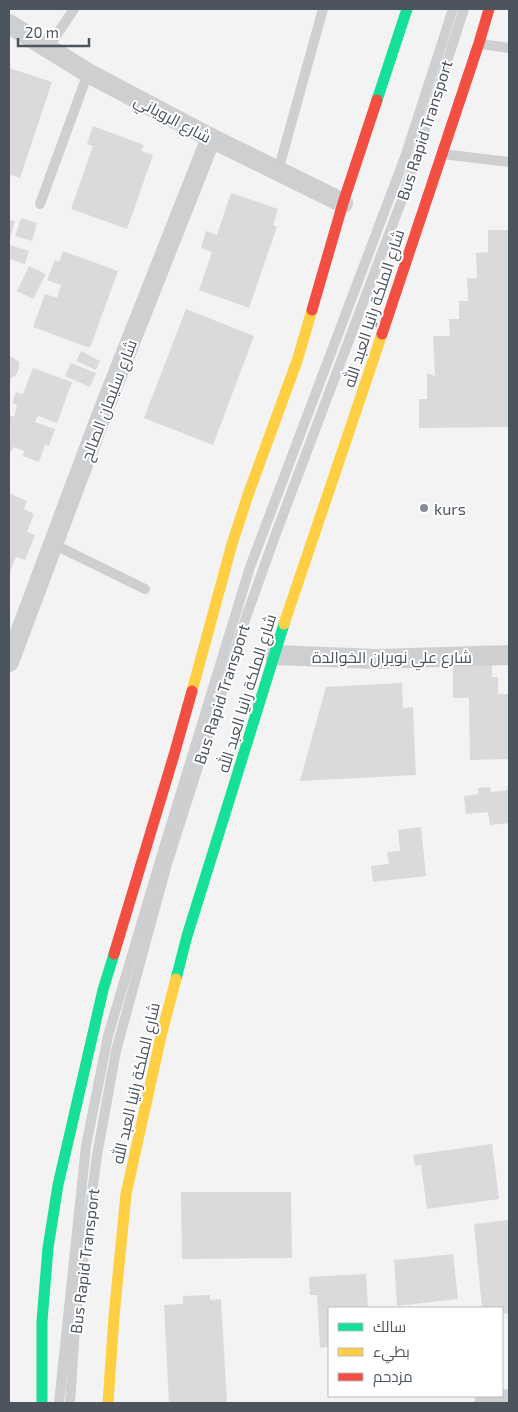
<svg xmlns="http://www.w3.org/2000/svg" width="518" height="1412" viewBox="0 0 518 1412" font-family="'Exo 2',Cairo,sans-serif">
<style>
.building{fill:#dadadc}
.lines{fill:none;stroke-linecap:round;stroke-linejoin:round}
.lane{stroke:#cdcfd1;stroke-width:10}
.street{stroke:#cdcfd1;stroke-width:20}
.fast{stroke:#16e098;stroke-width:11}
.slow{stroke:#ffcf43;stroke-width:11}
.jam{stroke:#f24e42;stroke-width:11}
.poi-dot{fill:#878c92;stroke:#fff;stroke-width:2}
.labels{text-anchor:middle;dominant-baseline:central;stroke-width:4;stroke-linejoin:round;paint-order:stroke}
.street-label{font-size:16px;fill:#4c555e;stroke:#fff}
.poi-label{font-size:16px;fill:#4c555e;stroke:#fff;text-anchor:start}
</style>
<rect width="100%" height="100%" fill="#f4f3f3"/>
<g class="building">
<path d="M 9,68 L 52,82 L 20,178 L 9,174 Z"/>
<path d="M 93,126 L 144,145 L 141,151 L 153,155 L 127,229 L 71,209 L 93,146 L 87,144 Z"/>
<path d="M 231,193 L 278,209 L 273,225 L 277,227 L 249,308 L 199,290 L 212,252 L 201,248 L 206,231 L 217,235 Z"/>
<path d="M 21,218 L 37,223 L 32,241 L 15,236 Z"/>
<path d="M 9,220 L 15,221 L 9,242 Z"/>
<path d="M 488,230 L 509,230 L 509,427 L 419,428 L 419,399 L 427,399 L 427,373 L 435,376 L 433,336 L 450,336 L 449,319 L 459,319 L 459,301 L 468,301 L 467,278 L 477,278 L 476,253 L 488,252 Z"/>
<path d="M 10,245 L 29,251 L 25,264 L 9,259 Z"/>
<path d="M 63,251 L 118,271 L 90,348 L 33,327 L 45,294 L 57,298 L 61,285 L 47,280 L 55,260 L 59,262 Z"/>
<path d="M 29,266 L 46,274 L 33,299 L 17,291 Z"/>
<path d="M 186,309 L 254,336 L 213,445 L 144,418 Z"/>
<path d="M 81,351 L 100,361 L 96,370 L 76,361 Z"/>
<path d="M 9,357 L 12,357 L 19,362 L 19,369 L 16,375 L 9,379 Z"/>
<path d="M 71,363 L 96,373 L 90,387 L 65,376 Z"/>
<path d="M 33,368 L 72,382 L 57,423 L 38,416 L 35,422 L 55,429 L 49,446 L 45,445 L 39,462 L 23,456 L 24,451 L 13,447 L 12,451 L 9,450 L 9,415 L 14,417 L 17,405 L 12,403 L 16,392 L 23,394 Z"/>
<path d="M 9,493 L 27,501 L 24,509 L 34,514 L 27,532 L 35,535 L 25,560 L 16,557 L 9,574 Z"/>
<path d="M 453,664 L 492,664 L 492,677 L 498,677 L 498,694 L 509,694 L 509,759 L 470,760 L 469,698 L 453,698 Z"/>
<path d="M 402,683 L 403,708 L 413,707 L 416,775 L 300,781 L 326,687 Z"/>
<path d="M 509,784 L 509,823 L 490,825 L 488,812 L 466,814 L 464,796 L 478,794 L 478,788 L 490,787 L 491,792 L 507,790 Z"/>
<path d="M 421,827 L 426,876 L 373,882 L 371,866 L 389,864 L 387,852 L 400,851 L 398,830 Z"/>
<path d="M 492,1144 L 499,1199 L 427,1209 L 421,1165 L 415,1166 L 413,1155 Z"/>
<path d="M 181,1192 L 291,1192 L 292,1258 L 182,1259 Z"/>
<path d="M 509,1220 L 509,1313 L 502,1314 L 502,1308 L 482,1308 L 474,1224 Z"/>
<path d="M 453,1254 L 458,1299 L 397,1306 L 394,1260 Z"/>
<path d="M 366,1274 L 368,1308 L 329,1308 L 329,1347 L 320,1348 L 317,1295 L 310,1295 L 309,1277 Z"/>
<path d="M 210,1295 L 210,1300 L 221,1299 L 227,1403 L 169,1403 L 164,1305 L 183,1304 L 183,1296 Z"/>
</g>
<g class="lines">
<g class="lane">
<path d="M 481,44 L 509,48"/>
<path d="M 48,48 L 74,9"/>
<path d="M 442,154 L 509,162"/>
<path d="M 278,171 L 323,9"/>
<path d="M 40,204 L 88,73"/>
<path d="M 53,544 L 145,589"/>
<path d="M 59,1403 L 86,1146 L 108,1036 L 160,861 L 250,567 L 405,157 L 453,9"/>
<path d="M 70,1403 L 76,1313 L 97,1155 L 116,1051 L 167,864 L 245,620 L 275,536 L 403,197 L 464,9"/>
</g>
<g class="street">
<path d="M 9,24 L 88,73 L 211,138 L 343,203"/>
<path d="M 275,655 L 377,659 L 509,655"/>
<path d="M 9,662 L 103,411 L 211,138"/>
<path d="M 484,1403 L 509,1399"/>
</g>
<g class="fast">
<path d="M 377,100 L 407,9"/>
<path d="M 176,979 L 187,936 L 284,624"/>
<path d="M 42,1403 L 42,1321 L 48,1248 L 58,1185 L 103,990 L 114,954"/>
</g>
<g class="slow">
<path d="M 284,624 L 382,334"/>
<path d="M 192,691 L 232,544 L 248,495 L 297,361 L 312,310"/>
<path d="M 108,1403 L 114,1316 L 126,1194 L 162,1032 L 176,979"/>
</g>
<g class="jam">
<path d="M 312,310 L 343,203 L 377,100"/>
<path d="M 382,334 L 479,43 L 489,9"/>
<path d="M 114,954 L 174,755 L 192,691"/>
</g>
</g>
<circle class="poi-dot" cx="424" cy="508" r="5"/>
<g class="labels">
<g class="street-label">
<text transform="translate(173 118) rotate(28)">شارع الروياني</text>
<text transform="translate(424 130) rotate(-72)">Bus Rapid Transport</text>
<text transform="translate(373 308) rotate(-72)">شارع الملكة رانيا العبد الله</text>
<text transform="translate(108 400) rotate(-69)">شارع سليمان الصالح</text>
<text x="392" y="656">شارع علي نويران الخوالدة</text>
<text transform="translate(246 693) rotate(-73)">شارع الملكة رانيا العبد الله</text>
<text transform="translate(221 694) rotate(-72)">Bus Rapid Transport</text>
<text transform="translate(135 1083) rotate(-77)">شارع الملكة رانيا العبد الله</text>
<text transform="translate(84 1261) rotate(-83)">Bus Rapid Transport</text>
</g>
<g class="poi-label">
<text x="434" y="508">kurs</text>
</g>
</g>
<rect width="518" height="1412" fill="none" stroke="#4c555e" stroke-width="20"/>
<rect x="328" y="1307" width="175" height="90" fill="#ffffff" stroke="#b7bbbf"/>
<rect x="338" y="1323" width="25" height="8" fill="#16e098" stroke="#b7bbbf"/>
<text x="373" y="1332" font-size="15" fill="#4c555e">سالك</text>
<rect x="338" y="1348" width="25" height="8" fill="#ffcf43" stroke="#b7bbbf"/>
<text x="373" y="1357" font-size="15" fill="#4c555e">بطيء</text>
<rect x="338" y="1373" width="25" height="8" fill="#f24e42" stroke="#b7bbbf"/>
<text x="373" y="1382" font-size="15" fill="#4c555e">مزدحم</text>
<path d="M18 38v8h71v-8" fill="none" stroke="#4c555e" stroke-width="2.5"/>
<text x="25" y="38" font-size="15" fill="#4c555e" stroke="#ffffff" stroke-width="4" paint-order="stroke">20 m</text>
</svg>
